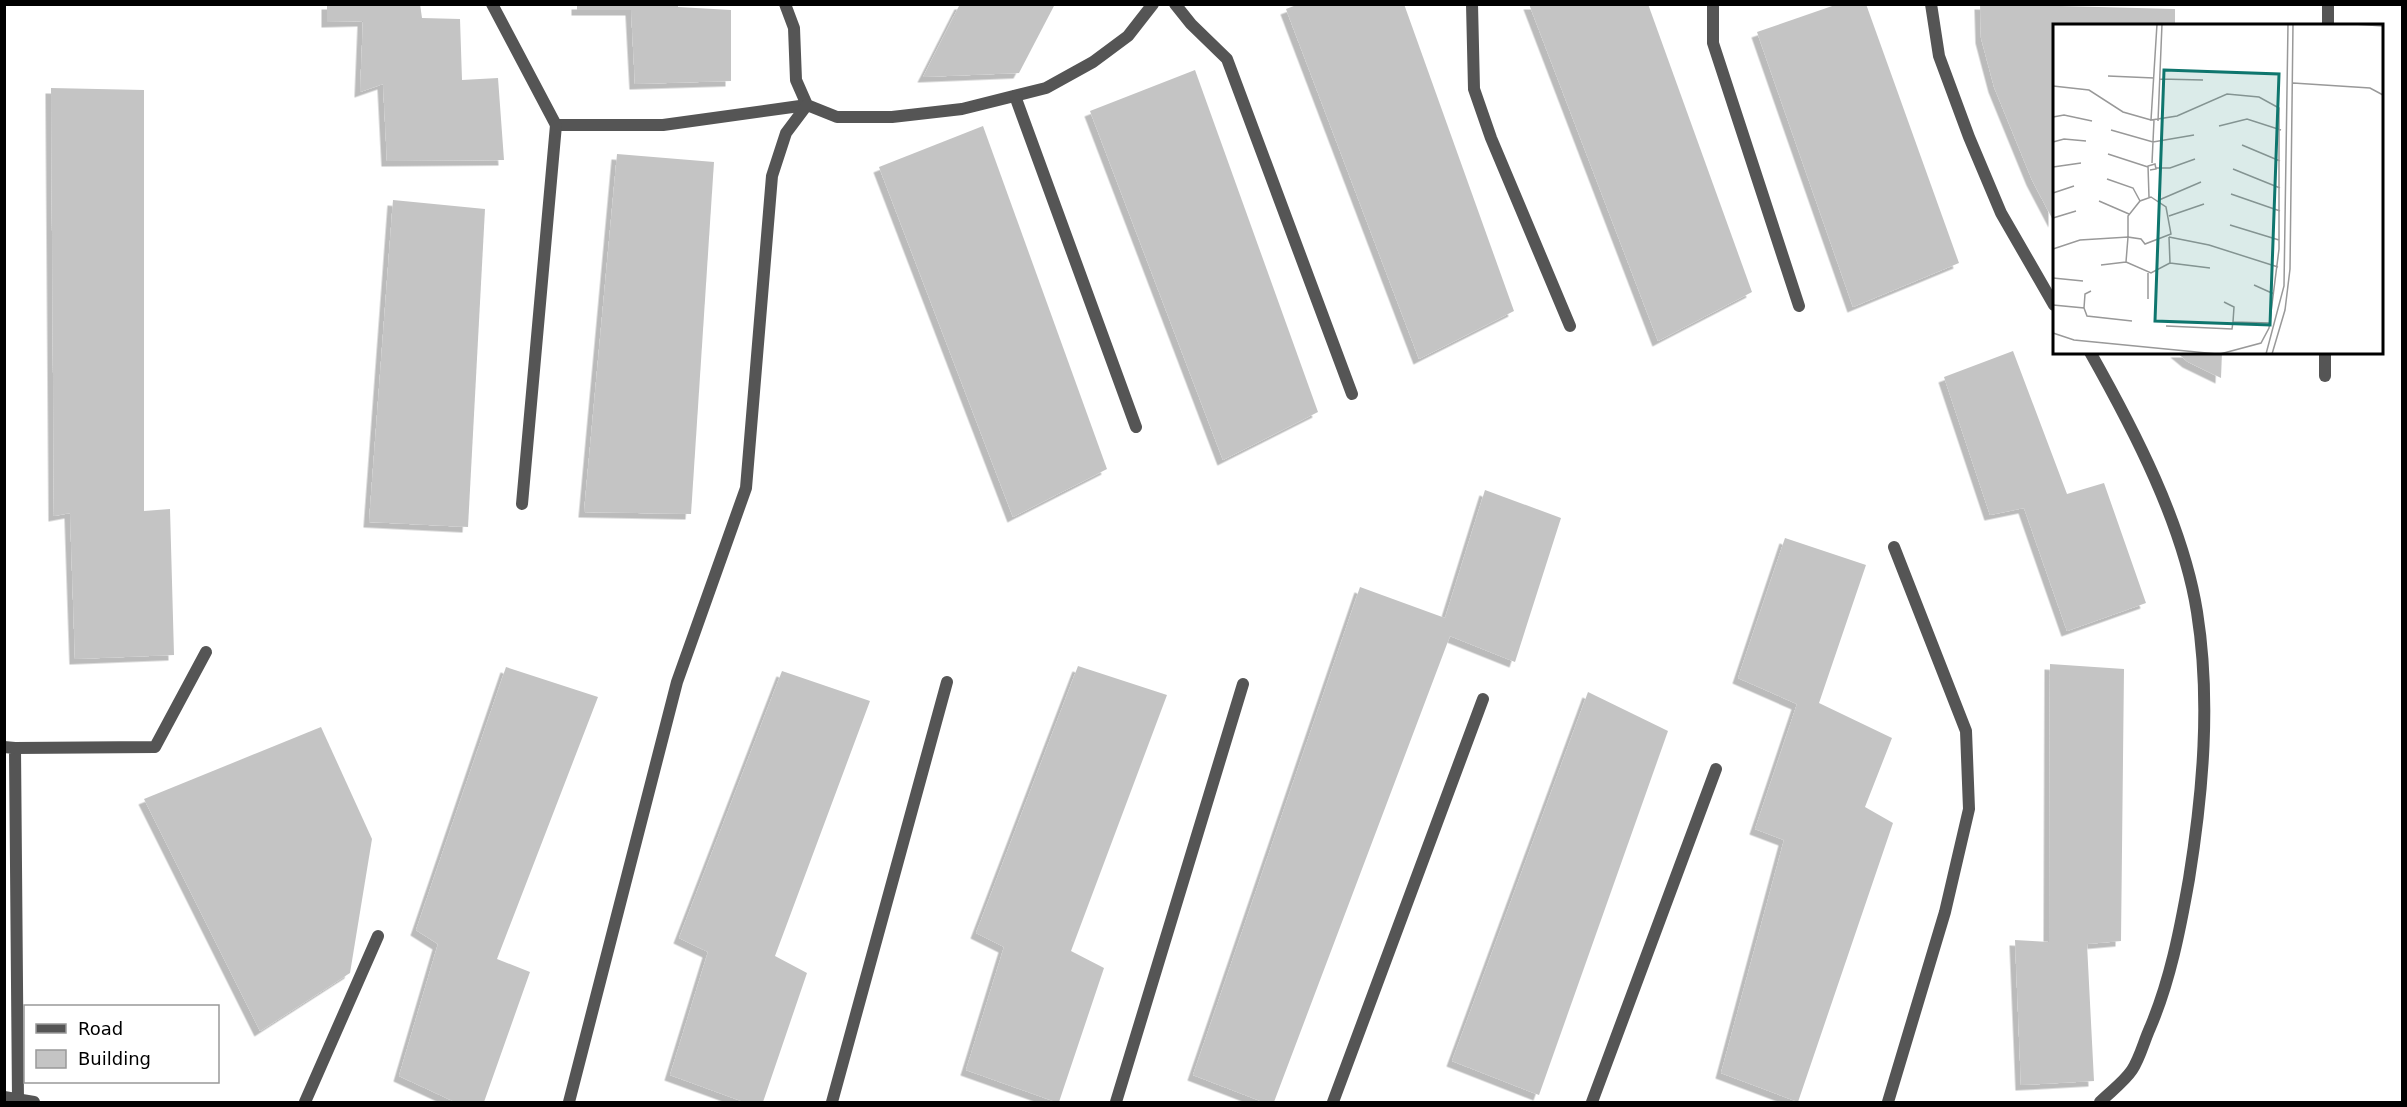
<svg xmlns="http://www.w3.org/2000/svg" width="2407" height="1107" viewBox="0 0 2407 1107" font-family="'DejaVu Sans',sans-serif">
<style>
.building{fill:#c4c4c4;filter:url(#shadow)}
.lines{fill:none;stroke-linecap:round;stroke-linejoin:round}
.street{stroke:#555;stroke-width:12}
.inset-road{fill:none;stroke:#999;stroke-width:1.5}
.view{fill:#0f766e;fill-opacity:0.15;stroke:#0f766e;stroke-width:3}
.inset-edge{fill:none;stroke:#000;stroke-width:3}
</style>
<defs>
<filter id="shadow"><feDropShadow dx="-5.5" dy="5.5" stdDeviation="0" flood-color="#0004"/></filter>
</defs>
<rect width="100%" height="100%" fill="#fff"/>
<g class="building">
<path d="M 327,4 L 420,4 L 422,18 L 460,19 L 462,80 L 498,78 L 504,160 L 387,161 L 383,84 L 360,92 L 363,21 L 327,22 Z"/>
<path d="M 577,4 L 678,4 L 678,7 L 731,10 L 731,81 L 635,84 L 631,10 L 577,10 Z"/>
<path d="M 960,4 L 1055,4 L 1019,73 L 923,77 Z"/>
<path d="M 1299,4 L 1404,4 L 1514,311 L 1419,359 L 1286,9 Z"/>
<path d="M 1529,4 L 1648,4 L 1752,292 L 1658,341 Z"/>
<path d="M 1838,4 L 1866,4 L 1959,263 L 1853,307 L 1757,32 Z"/>
<path d="M 1980,4 L 2175,9 L 2175,26 L 2054,26 L 2054,222 L 2032,180 L 1994,87 L 1981,38 Z"/>
<path d="M 1195,70 L 1318,412 L 1223,460 L 1090,111 Z"/>
<path d="M 51,88 L 144,90 L 144,511 L 170,509 L 174,655 L 75,659 L 70,513 L 54,516 Z"/>
<path d="M 983,126 L 1107,469 L 1013,517 L 879,167 Z"/>
<path d="M 617,154 L 714,162 L 691,514 L 584,512 Z"/>
<path d="M 393,200 L 485,209 L 468,527 L 369,522 Z"/>
<path d="M 2013,351 L 2067,494 L 2104,483 L 2146,603 L 2067,631 L 2024,508 L 1990,515 L 1944,377 Z"/>
<path d="M 2176,352 L 2222,352 L 2221,378 L 2188,362 Z"/>
<path d="M 1485,490 L 1561,518 L 1515,662 L 1450,636 L 1274,1102 L 1263,1102 L 1193,1075 L 1360,587 L 1445,618 Z"/>
<path d="M 1785,538 L 1866,565 L 1819,703 L 1892,738 L 1865,807 L 1893,823 L 1798,1102 L 1721,1073 L 1784,840 L 1755,829 L 1797,704 L 1738,678 Z"/>
<path d="M 2050,664 L 2124,669 L 2121,941 L 2087,944 L 2094,1081 L 2021,1085 L 2015,940 L 2049,942 Z"/>
<path d="M 1078,666 L 1167,695 L 1071,951 L 1104,968 L 1059,1102 L 1056,1102 L 966,1070 L 1004,947 L 976,933 Z"/>
<path d="M 506,667 L 598,697 L 497,959 L 530,972 L 484,1102 L 455,1102 L 399,1076 L 438,944 L 416,930 Z"/>
<path d="M 782,671 L 870,701 L 775,956 L 807,973 L 763,1102 L 744,1102 L 670,1075 L 708,952 L 679,938 Z"/>
<path d="M 1588,692 L 1668,731 L 1539,1095 L 1452,1061 Z"/>
<path d="M 321,727 L 372,839 L 350,973 L 260,1031 L 144,799 Z"/>
</g>
<g class="lines">
<g class="street">
<path d="M 492,4 L 556,125 L 663,125 L 807,105"/>
<path d="M 785,4 L 794,28 L 796,80 L 807,105 L 837,117 L 892,117 L 962,109 L 1046,88 L 1093,62 L 1128,36 L 1153,4"/>
<path d="M 1175,4 L 1191,24 L 1227,59 L 1352,394"/>
<path d="M 1472,4 L 1474,89 L 1491,138 L 1570,326"/>
<path d="M 1713,4 L 1713,43 L 1799,306"/>
<path d="M 1931,4 L 1939,56 L 1969,137 L 2001,213 L 2054,305"/>
<path d="M 2328,26 L 2328,4"/>
<path d="M 1015,96 L 1136,427"/>
<path d="M 2090,352 C 2134,430 2183,524 2197,612 C 2211,700 2203,792 2189,879 C 2180,930 2170,981 2150,1028 C 2144,1041 2140,1058 2132,1070 C 2124,1082 2110,1092 2100,1102"/>
<path d="M 2325,376 L 2325,352"/>
<path d="M 522,504 L 556,125"/>
<path d="M 4,747 L 15,748 L 18,1100"/>
<path d="M 15,748 L 155,747 L 206,652"/>
<path d="M 4,1097 L 34,1102"/>
<path d="M 305,1102 L 378,936"/>
<path d="M 569,1102 L 677,682 L 746,488 L 772,176 L 786,133 L 807,105"/>
<path d="M 832,1102 L 947,682"/>
<path d="M 1116,1102 L 1243,684"/>
<path d="M 1333,1102 L 1483,699"/>
<path d="M 1592,1102 L 1716,769"/>
<path d="M 1888,1102 L 1945,912 L 1969,809 L 1966,731 L 1894,547"/>
</g>
</g>
<g transform="translate(2053 24)">
<rect width="330" height="330" fill="#fff"/>
<path class="inset-road" d="M 104,0 L 98,96 L 124,92 L 174,70 L 206,73 L 226,84 L 226,225 L 216,304 L 208,319 L 167,330M 301,0 L 330,2M 55,52 L 101,54M 107,55 L 150,56M 240,59 L 317,64 L 330,71M 0,62 L 36,66 L 70,88 L 98,96M 0,93 L 11,91 L 39,97M 105,97 L 109,0M 166,102 L 194,95 L 228,106M 58,106 L 100,118 L 141,111M 0,118 L 11,115 L 33,117M 189,121 L 227,137M 55,130 L 95,143M 99,139 L 101,96M 0,143 L 28,139M 103,144 L 117,144 L 142,135M 180,145 L 227,164M 54,155 L 80,164 L 87,177M 0,169 L 21,162M 178,170 L 227,187M 96,173 L 95,142 L 102,140 L 103,145 L 97,146M 98,173 L 113,183 L 118,210 L 92,220 L 88,215 L 75,213 L 75,192 L 87,177 ZM 106,176 L 148,158M 46,177 L 76,190M 116,192 L 151,180M 0,194 L 23,187M 177,201 L 226,216M 116,213 L 156,221 L 225,243M 0,225 L 27,216 L 75,213 L 73,238 L 98,249 L 117,239 L 116,213M 117,239 L 157,244M 48,241 L 73,238M 95,249 L 95,275M 0,254 L 30,257M 201,261 L 221,270M 171,278 L 181,283 L 180,298M 0,281 L 31,284 L 34,292 L 79,297M 31,284 L 32,270 L 38,267M 113,302 L 179,305 L 180,298 L 217,299M 0,309 L 21,316 L 164,330M 213,330 L 231,262 L 235,0M 219,330 L 232,286 L 237,245 L 240,0"/>
<path class="view" d="M 111,46 L 226,50 L 217,301 L 102,297 Z"/>
<rect width="330" height="330" class="inset-edge"/>
</g>
<rect width="2407" height="1107" fill="none" stroke="#000000" stroke-width="12"/>
<rect x="24" y="1005" width="195" height="78" fill="#ffffff" stroke="#999999" stroke-width="1.5"/>
<rect x="36" y="1024" width="30" height="9" fill="#555555" stroke="#999999" stroke-width="1.5"/>
<text x="78" y="1035" font-size="18" fill="#000000">Road</text>
<rect x="36" y="1050" width="30" height="18" fill="#c4c4c4" stroke="#999999" stroke-width="1.5"/>
<text x="78" y="1065" font-size="18" fill="#000000">Building</text>
</svg>
